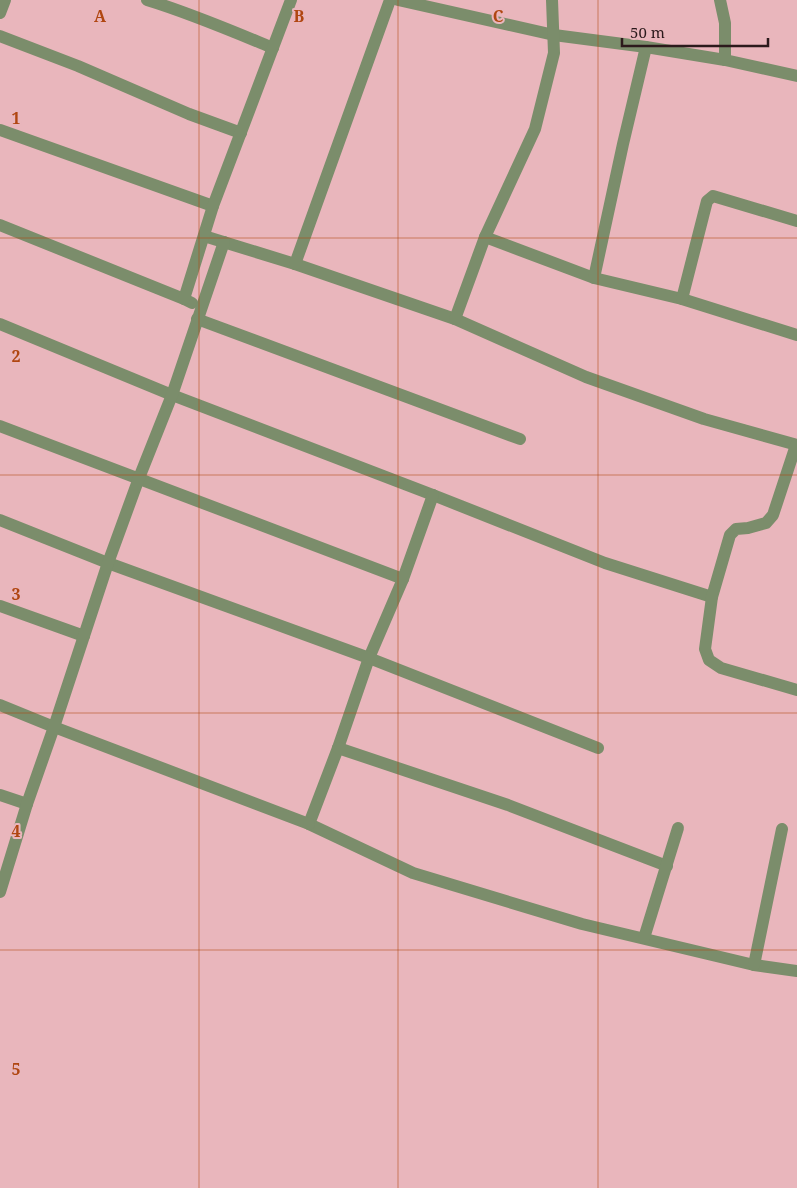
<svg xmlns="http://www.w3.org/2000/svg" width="797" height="1188" viewBox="0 0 797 1188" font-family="'Noto Serif',serif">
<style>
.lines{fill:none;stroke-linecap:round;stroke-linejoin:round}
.minor{stroke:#7b8d6b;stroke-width:12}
.grid{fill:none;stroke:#b04611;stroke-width:1;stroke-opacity:0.55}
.grid-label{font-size:16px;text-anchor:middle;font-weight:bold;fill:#b04611;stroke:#e9b6bc;stroke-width:4;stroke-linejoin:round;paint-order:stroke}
</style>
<rect width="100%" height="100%" fill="#e9b6bc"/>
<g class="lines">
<g class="minor">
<path d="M 147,0 C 190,13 232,31 273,48"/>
<path d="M 398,0 L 554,35 L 646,47 L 725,60 L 797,76"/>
<path d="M 720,0 L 725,23 L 725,60"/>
<path d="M 0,13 L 5,0"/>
<path d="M 0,36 L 78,66 L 189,114 L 241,133"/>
<path d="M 0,130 L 213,206"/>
<path d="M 0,225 L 184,299 L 192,303"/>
<path d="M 204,236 L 295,264 L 455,319 L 586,377 L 704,419 L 797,445"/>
<path d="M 485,237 L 594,278 L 682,299 L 797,335"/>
<path d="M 295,264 L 390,0"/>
<path d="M 594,278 L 623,144 L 646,47"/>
<path d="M 184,299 L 213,206 L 291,0"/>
<path d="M 682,299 L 707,201 L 713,196 L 797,221"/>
<path d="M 197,319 L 520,439"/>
<path d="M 455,319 L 485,237 L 535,129 L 554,53 L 552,0"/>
<path d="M 0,324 L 172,395 L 433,495 L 605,563 L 712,597"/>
<path d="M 0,426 L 403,579"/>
<path d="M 796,445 L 773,515 L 766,523 L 748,528 L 736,529 L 730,535 L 712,597 L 705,649 L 709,660 L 721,668 L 797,690"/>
<path d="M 433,495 L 403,579 L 369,658 L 338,748 L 309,824 L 413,873 L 582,924 L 754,965 L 797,971"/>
<path d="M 0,520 L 108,563 L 369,658 L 598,748"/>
<path d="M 0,606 L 84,636"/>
<path d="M 0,705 L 54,727 L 309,824"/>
<path d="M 338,748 L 508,805 L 667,866"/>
<path d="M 0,795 L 27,804"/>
<path d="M 0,892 L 27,804 L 54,727 L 108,563 L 139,478 L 172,395 L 224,242"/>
<path d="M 644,938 L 678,828"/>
<path d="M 754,965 L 782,829"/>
</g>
</g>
<path class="grid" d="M 199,0 L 199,1188M 398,0 L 398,1188M 598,0 L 598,1188M 0,238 L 797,238M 0,475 L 797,475M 0,713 L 797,713M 0,950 L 797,950"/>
<g class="grid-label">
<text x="100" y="22">A</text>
<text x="299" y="22">B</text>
<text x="498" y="22">C</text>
<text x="16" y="124">1</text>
<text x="16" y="362">2</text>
<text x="16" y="600">3</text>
<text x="16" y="837">4</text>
<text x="16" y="1075">5</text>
</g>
<path d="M622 38v8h146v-8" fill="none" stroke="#2c1a1c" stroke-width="2.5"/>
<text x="630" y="38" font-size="15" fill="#2c1a1c" stroke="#e9b6bc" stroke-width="4" paint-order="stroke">50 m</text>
</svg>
